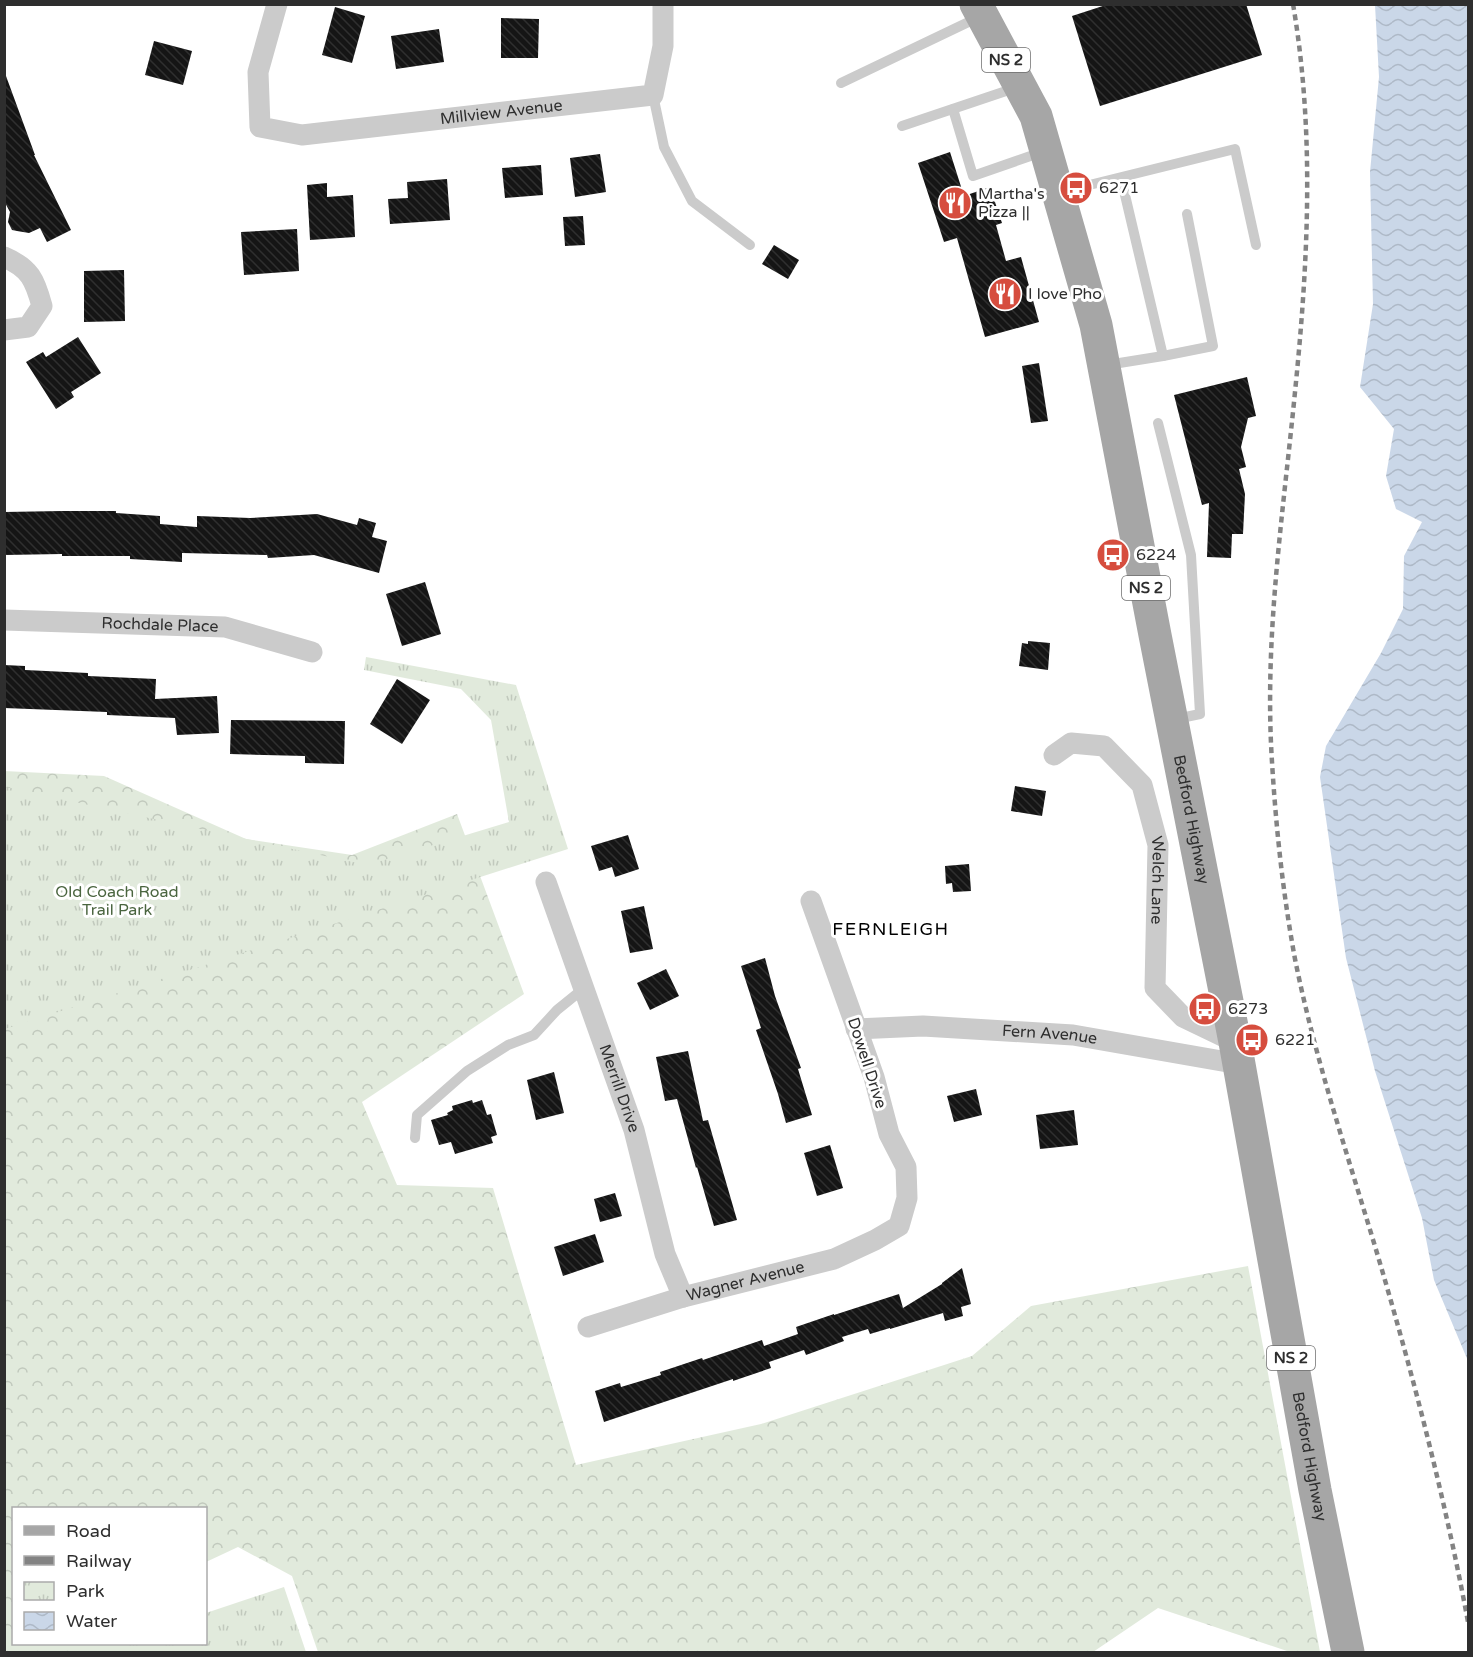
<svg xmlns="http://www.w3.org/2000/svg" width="1473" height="1657" viewBox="0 0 1473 1657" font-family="'Varela Round',sans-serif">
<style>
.forest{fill:url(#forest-crowns)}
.park{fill:url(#park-tufts)}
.water{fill:url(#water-waves)}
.building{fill:url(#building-back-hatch)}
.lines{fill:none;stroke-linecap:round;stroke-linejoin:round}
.service{stroke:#cbcbcb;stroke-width:10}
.minor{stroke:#cbcbcb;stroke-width:21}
.primary{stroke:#a6a6a6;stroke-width:33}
.rail{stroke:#838383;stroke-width:4.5;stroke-dasharray:6 4.5;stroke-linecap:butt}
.labels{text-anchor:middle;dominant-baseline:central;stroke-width:6;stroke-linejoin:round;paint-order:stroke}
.shield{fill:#fff;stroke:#6d6d6d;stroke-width:1.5}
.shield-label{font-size:15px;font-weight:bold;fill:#2e2e2e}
.street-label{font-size:16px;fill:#2e2e2e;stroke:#fff}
.poi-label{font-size:16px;fill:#2e2e2e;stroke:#fff;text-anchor:start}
.park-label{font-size:16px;fill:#4a653f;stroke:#fff}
.neighbourhood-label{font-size:18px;letter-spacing:1.5px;fill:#000;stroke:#fff}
</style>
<defs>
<pattern id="forest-crowns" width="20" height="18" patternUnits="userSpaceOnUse" patternTransform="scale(1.5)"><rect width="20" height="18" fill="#e1eadc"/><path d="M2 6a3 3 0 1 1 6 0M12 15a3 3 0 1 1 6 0" fill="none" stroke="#c1c9bd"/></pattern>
<pattern id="park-tufts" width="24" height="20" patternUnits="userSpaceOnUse" patternTransform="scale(1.5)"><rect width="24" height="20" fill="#e1eadc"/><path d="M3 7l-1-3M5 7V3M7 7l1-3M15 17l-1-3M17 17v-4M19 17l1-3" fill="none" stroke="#c1c9bd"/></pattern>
<pattern id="water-waves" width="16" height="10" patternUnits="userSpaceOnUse" patternTransform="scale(1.5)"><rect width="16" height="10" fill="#cad7e8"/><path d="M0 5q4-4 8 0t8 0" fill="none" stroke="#aeb9c7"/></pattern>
<pattern id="building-back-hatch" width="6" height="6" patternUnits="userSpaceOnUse" patternTransform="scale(1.5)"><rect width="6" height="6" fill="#151515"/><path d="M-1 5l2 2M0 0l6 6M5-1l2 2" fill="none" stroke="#2f2f2f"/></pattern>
</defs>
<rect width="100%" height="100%" fill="#fff"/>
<path class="forest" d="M 4,771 L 104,776 L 246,839 L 352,855 L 457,814 L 524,994 L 362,1102 L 397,1185 L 493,1188 L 576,1465 L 761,1424 L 972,1356 L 1031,1306 L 1248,1266 L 1320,1652 L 1290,1652 L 1158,1608 L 1093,1652 L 318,1652 L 292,1576 L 238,1547 L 206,1562 L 206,1508 L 14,1508 L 14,1644 L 206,1644 L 231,1652 L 5,1652 Z"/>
<g class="park">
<path d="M 366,657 L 516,685 L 568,849 L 5,1029 L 5,787 L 367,865 L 509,822 L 491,720 L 461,689 L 364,670 Z"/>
<path d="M 284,1587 L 306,1652 L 82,1652 L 110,1644 L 206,1644 L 206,1613 Z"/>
</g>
<path class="water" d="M 1375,5 L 1468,5 L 1468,1361 L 1434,1280 L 1422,1218 L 1375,1071 L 1346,958 L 1320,777 L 1326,746 L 1381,653 L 1403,609 L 1404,556 L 1422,522 L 1396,509 L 1386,476 L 1394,429 L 1360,387 L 1373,304 L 1370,172 L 1379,77 Z"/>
<g class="building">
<path d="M 1109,4 L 1246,4 L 1262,55 L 1100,106 L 1072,16 Z"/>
<path d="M 335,7 L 365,16 L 352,63 L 322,55 Z"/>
<path d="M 501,18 L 539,19 L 538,58 L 501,58 Z"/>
<path d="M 439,29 L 444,62 L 396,69 L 391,36 Z"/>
<path d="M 154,41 L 192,51 L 183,85 L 145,75 Z"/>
<path d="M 6,76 L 35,155 L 34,155 L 71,230 L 47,242 L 40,228 L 29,233 L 17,231 L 12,230 L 8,222 L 10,212 L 4,201 L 4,77 Z"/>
<path d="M 950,152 L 964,196 L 990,187 L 1002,223 L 996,225 L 1006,261 L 1021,257 L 1039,322 L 985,337 L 957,238 L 944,242 L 918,163 Z"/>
<path d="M 600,154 L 606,192 L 575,197 L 570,158 Z"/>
<path d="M 541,165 L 543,195 L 505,198 L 502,168 Z"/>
<path d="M 447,179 L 450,220 L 390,224 L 388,199 L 408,198 L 407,182 Z"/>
<path d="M 327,183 L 327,197 L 353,195 L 355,237 L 310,240 L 307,185 Z"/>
<path d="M 583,216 L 585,245 L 565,246 L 563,217 Z"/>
<path d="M 297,229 L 299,271 L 244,275 L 241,232 Z"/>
<path d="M 774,245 L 799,260 L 788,279 L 762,264 Z"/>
<path d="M 124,270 L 125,321 L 84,322 L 84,271 Z"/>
<path d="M 78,337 L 101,373 L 71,392 L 74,397 L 56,409 L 26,362 L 43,352 L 46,357 Z"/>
<path d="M 1039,363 L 1048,421 L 1031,423 L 1022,366 Z"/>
<path d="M 1247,377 L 1256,416 L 1248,418 L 1241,447 L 1246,467 L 1239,469 L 1245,494 L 1243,534 L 1232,534 L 1231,558 L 1207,557 L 1209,503 L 1202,505 L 1174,395 Z"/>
<path d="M 62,511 L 116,511 L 116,513 L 160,516 L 160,524 L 197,527 L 197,516 L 250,518 L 317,514 L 357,525 L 359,518 L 376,523 L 372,537 L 387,541 L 379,573 L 314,555 L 268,558 L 267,555 L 182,553 L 182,562 L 130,559 L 130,556 L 62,556 L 62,554 L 4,555 L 4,512 Z"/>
<path d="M 425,582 L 441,634 L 402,646 L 386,594 Z"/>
<path d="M 1028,641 L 1050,643 L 1048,670 L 1019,666 L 1022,643 L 1028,644 Z"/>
<path d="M 4,665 L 25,666 L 25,670 L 88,673 L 88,676 L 156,679 L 155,699 L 217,696 L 219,733 L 177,735 L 175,718 L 107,715 L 107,712 L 4,708 Z"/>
<path d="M 397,679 L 430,700 L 402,744 L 370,724 Z"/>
<path d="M 231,720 L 345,721 L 344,764 L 305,763 L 305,756 L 230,754 Z"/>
<path d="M 1015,786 L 1046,791 L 1042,816 L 1011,811 Z"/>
<path d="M 628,835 L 639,869 L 615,877 L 612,867 L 599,871 L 591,846 Z"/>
<path d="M 969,864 L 971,891 L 953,892 L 952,883 L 946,884 L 945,866 Z"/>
<path d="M 644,906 L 653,949 L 630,953 L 621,911 Z"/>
<path d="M 765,958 L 775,996 L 801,1068 L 798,1069 L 812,1115 L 786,1123 L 778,1094 L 756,1030 L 761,1028 L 741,966 Z"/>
<path d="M 666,969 L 679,996 L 650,1010 L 637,983 Z"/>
<path d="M 688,1051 L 703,1121 L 708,1120 L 737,1220 L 714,1226 L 697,1167 L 696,1168 L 677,1099 L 665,1101 L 656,1057 Z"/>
<path d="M 554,1072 L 564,1113 L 536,1120 L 527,1080 Z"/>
<path d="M 976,1089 L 982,1115 L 954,1122 L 947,1096 Z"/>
<path d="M 472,1100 L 473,1103 L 482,1100 L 487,1115 L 491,1114 L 497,1135 L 491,1137 L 493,1143 L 455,1154 L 451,1142 L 439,1145 L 431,1120 L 448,1115 L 447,1113 L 453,1110 L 452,1106 Z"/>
<path d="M 1074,1110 L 1078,1145 L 1040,1149 L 1036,1115 Z"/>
<path d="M 830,1145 L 843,1188 L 817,1196 L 804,1153 Z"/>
<path d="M 615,1193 L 622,1216 L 600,1222 L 594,1199 Z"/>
<path d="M 595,1234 L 604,1262 L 563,1276 L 554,1247 Z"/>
<path d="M 962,1268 L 971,1304 L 961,1307 L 963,1316 L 945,1321 L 943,1313 L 890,1329 L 890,1328 L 870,1334 L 868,1329 L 842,1337 L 844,1341 L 806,1355 L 804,1350 L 769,1362 L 771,1368 L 733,1381 L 733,1379 L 604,1422 L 595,1391 L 620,1383 L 621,1387 L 661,1375 L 660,1372 L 702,1358 L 703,1360 L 762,1340 L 764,1346 L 798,1334 L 796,1327 L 834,1314 L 834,1315 L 899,1294 L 903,1308 L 942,1284 L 942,1283 Z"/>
</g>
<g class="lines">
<g class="service">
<path d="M 841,83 L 979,17"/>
<path d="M 653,95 L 664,147 L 692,201 L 750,245"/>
<path d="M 953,109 L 973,176 L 1042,152"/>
<path d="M 902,126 L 1018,87"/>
<path d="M 1061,192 L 1235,149 L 1256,245"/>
<path d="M 1163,356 L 1213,346 L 1187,214"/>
<path d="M 1107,365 L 1163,356 L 1121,178"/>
<path d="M 1158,423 L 1191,555 L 1200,714 L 1176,719"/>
<path d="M 415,1138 L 417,1115 L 467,1071 L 508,1045 L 534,1035 L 557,1010 L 583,989"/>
</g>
<g class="minor">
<path id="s1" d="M 277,4 L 258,72 L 260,127 L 302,135 L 653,95 L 663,46 L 663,4"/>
<path d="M 4,257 C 30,268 35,280 42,306 L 28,327 L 4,330"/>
<path id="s2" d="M 4,620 L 225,627 L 312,652"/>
<path id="s3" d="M 1054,755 L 1071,743 L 1104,746 L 1142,785 L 1158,845 L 1155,988 L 1183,1017 L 1235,1042"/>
<path id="s4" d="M 546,882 L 634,1130 L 665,1254 L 683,1297"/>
<path id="s5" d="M 856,1029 L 923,1026 L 1073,1035 L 1239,1064"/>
<path id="s6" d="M 588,1327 L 683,1297 L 834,1259 L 875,1240 L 899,1226 L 907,1198 L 906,1167 L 889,1134 L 874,1077 L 811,901"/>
</g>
<path class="primary" id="s7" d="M 976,4 L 1036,116 L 1096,325 L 1155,635 L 1235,1042 L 1315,1490 L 1348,1652"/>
<path class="rail" d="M 1293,4 C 1315,133 1308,263 1295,392 C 1283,515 1264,638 1272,762 C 1276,828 1283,894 1295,959 C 1315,1059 1348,1156 1377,1253 C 1413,1375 1445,1498 1468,1622"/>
</g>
<defs>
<symbol id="bus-disc" viewBox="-11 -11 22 22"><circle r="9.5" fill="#d64d3e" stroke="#fff"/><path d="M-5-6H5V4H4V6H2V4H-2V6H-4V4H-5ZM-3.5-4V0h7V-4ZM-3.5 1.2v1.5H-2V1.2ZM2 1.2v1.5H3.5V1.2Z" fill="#fff"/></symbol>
<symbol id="restaurant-disc" viewBox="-11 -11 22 22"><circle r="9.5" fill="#d64d3e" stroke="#fff"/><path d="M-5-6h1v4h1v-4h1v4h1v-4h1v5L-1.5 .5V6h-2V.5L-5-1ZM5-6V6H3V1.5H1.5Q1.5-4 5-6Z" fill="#fff"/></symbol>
</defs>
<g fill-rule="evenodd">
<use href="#bus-disc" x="1057" y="169" width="38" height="38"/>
<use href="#restaurant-disc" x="936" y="184" width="38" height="38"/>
<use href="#restaurant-disc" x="986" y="275" width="38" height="38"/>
<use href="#bus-disc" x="1094" y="536" width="38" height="38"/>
<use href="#bus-disc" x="1186" y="990" width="38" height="38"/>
<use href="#bus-disc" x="1233" y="1021" width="38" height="38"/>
</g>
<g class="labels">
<g class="shield">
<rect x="982" y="48" width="48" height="24" rx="4.5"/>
<rect x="1122" y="576" width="48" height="24" rx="4.5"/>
<rect x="1267" y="1346" width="48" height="24" rx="4.5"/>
</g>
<g class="shield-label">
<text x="1006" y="60">NS 2</text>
<text x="1146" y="588">NS 2</text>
<text x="1291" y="1358">NS 2</text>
</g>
<g class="street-label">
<text stroke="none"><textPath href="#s1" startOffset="369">Millview Avenue</textPath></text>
<text stroke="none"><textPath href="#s2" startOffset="156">Rochdale Place</textPath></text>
<text stroke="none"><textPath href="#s7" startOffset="848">Bedford Highway</textPath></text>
<text stroke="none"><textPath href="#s3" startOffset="206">Welch Lane</textPath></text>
<text stroke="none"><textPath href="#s5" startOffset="194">Fern Avenue</textPath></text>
<text transform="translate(867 1063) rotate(72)">Dowell Drive</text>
<text stroke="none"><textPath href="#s4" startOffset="219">Merrill Drive</textPath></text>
<text stroke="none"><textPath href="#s6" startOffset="164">Wagner Avenue</textPath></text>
<text stroke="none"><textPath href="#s7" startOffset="1496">Bedford Highway</textPath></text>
</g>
<g class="poi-label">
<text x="1099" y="188">6271</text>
<text x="978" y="194">Martha's<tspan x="978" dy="18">Pizza ||</tspan></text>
<text x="1028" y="294">I love Pho</text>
<text x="1136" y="555">6224</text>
<text x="1228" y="1009">6273</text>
<text x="1275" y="1040">6221</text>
</g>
<g class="park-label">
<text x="117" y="892">Old Coach Road<tspan x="117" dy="18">Trail Park</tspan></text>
</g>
<g class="neighbourhood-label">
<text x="891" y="929">FERNLEIGH</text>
</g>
</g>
<rect width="1473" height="1657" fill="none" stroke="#2e2e2e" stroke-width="12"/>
<rect x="12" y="1507" width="195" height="138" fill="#ffffff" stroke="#ababab" stroke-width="1.5"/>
<rect x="24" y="1526" width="30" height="9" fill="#a6a6a6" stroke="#ababab" stroke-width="1.5"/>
<text x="66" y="1537" font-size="18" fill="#2e2e2e">Road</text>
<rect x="24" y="1556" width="30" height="9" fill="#838383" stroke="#ababab" stroke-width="1.5"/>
<text x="66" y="1567" font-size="18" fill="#2e2e2e">Railway</text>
<rect x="24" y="1582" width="30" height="18" fill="url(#park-tufts)" stroke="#ababab" stroke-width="1.5"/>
<text x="66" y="1597" font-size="18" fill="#2e2e2e">Park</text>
<rect x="24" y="1612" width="30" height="18" fill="url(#water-waves)" stroke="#ababab" stroke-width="1.5"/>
<text x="66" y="1627" font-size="18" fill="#2e2e2e">Water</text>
</svg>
